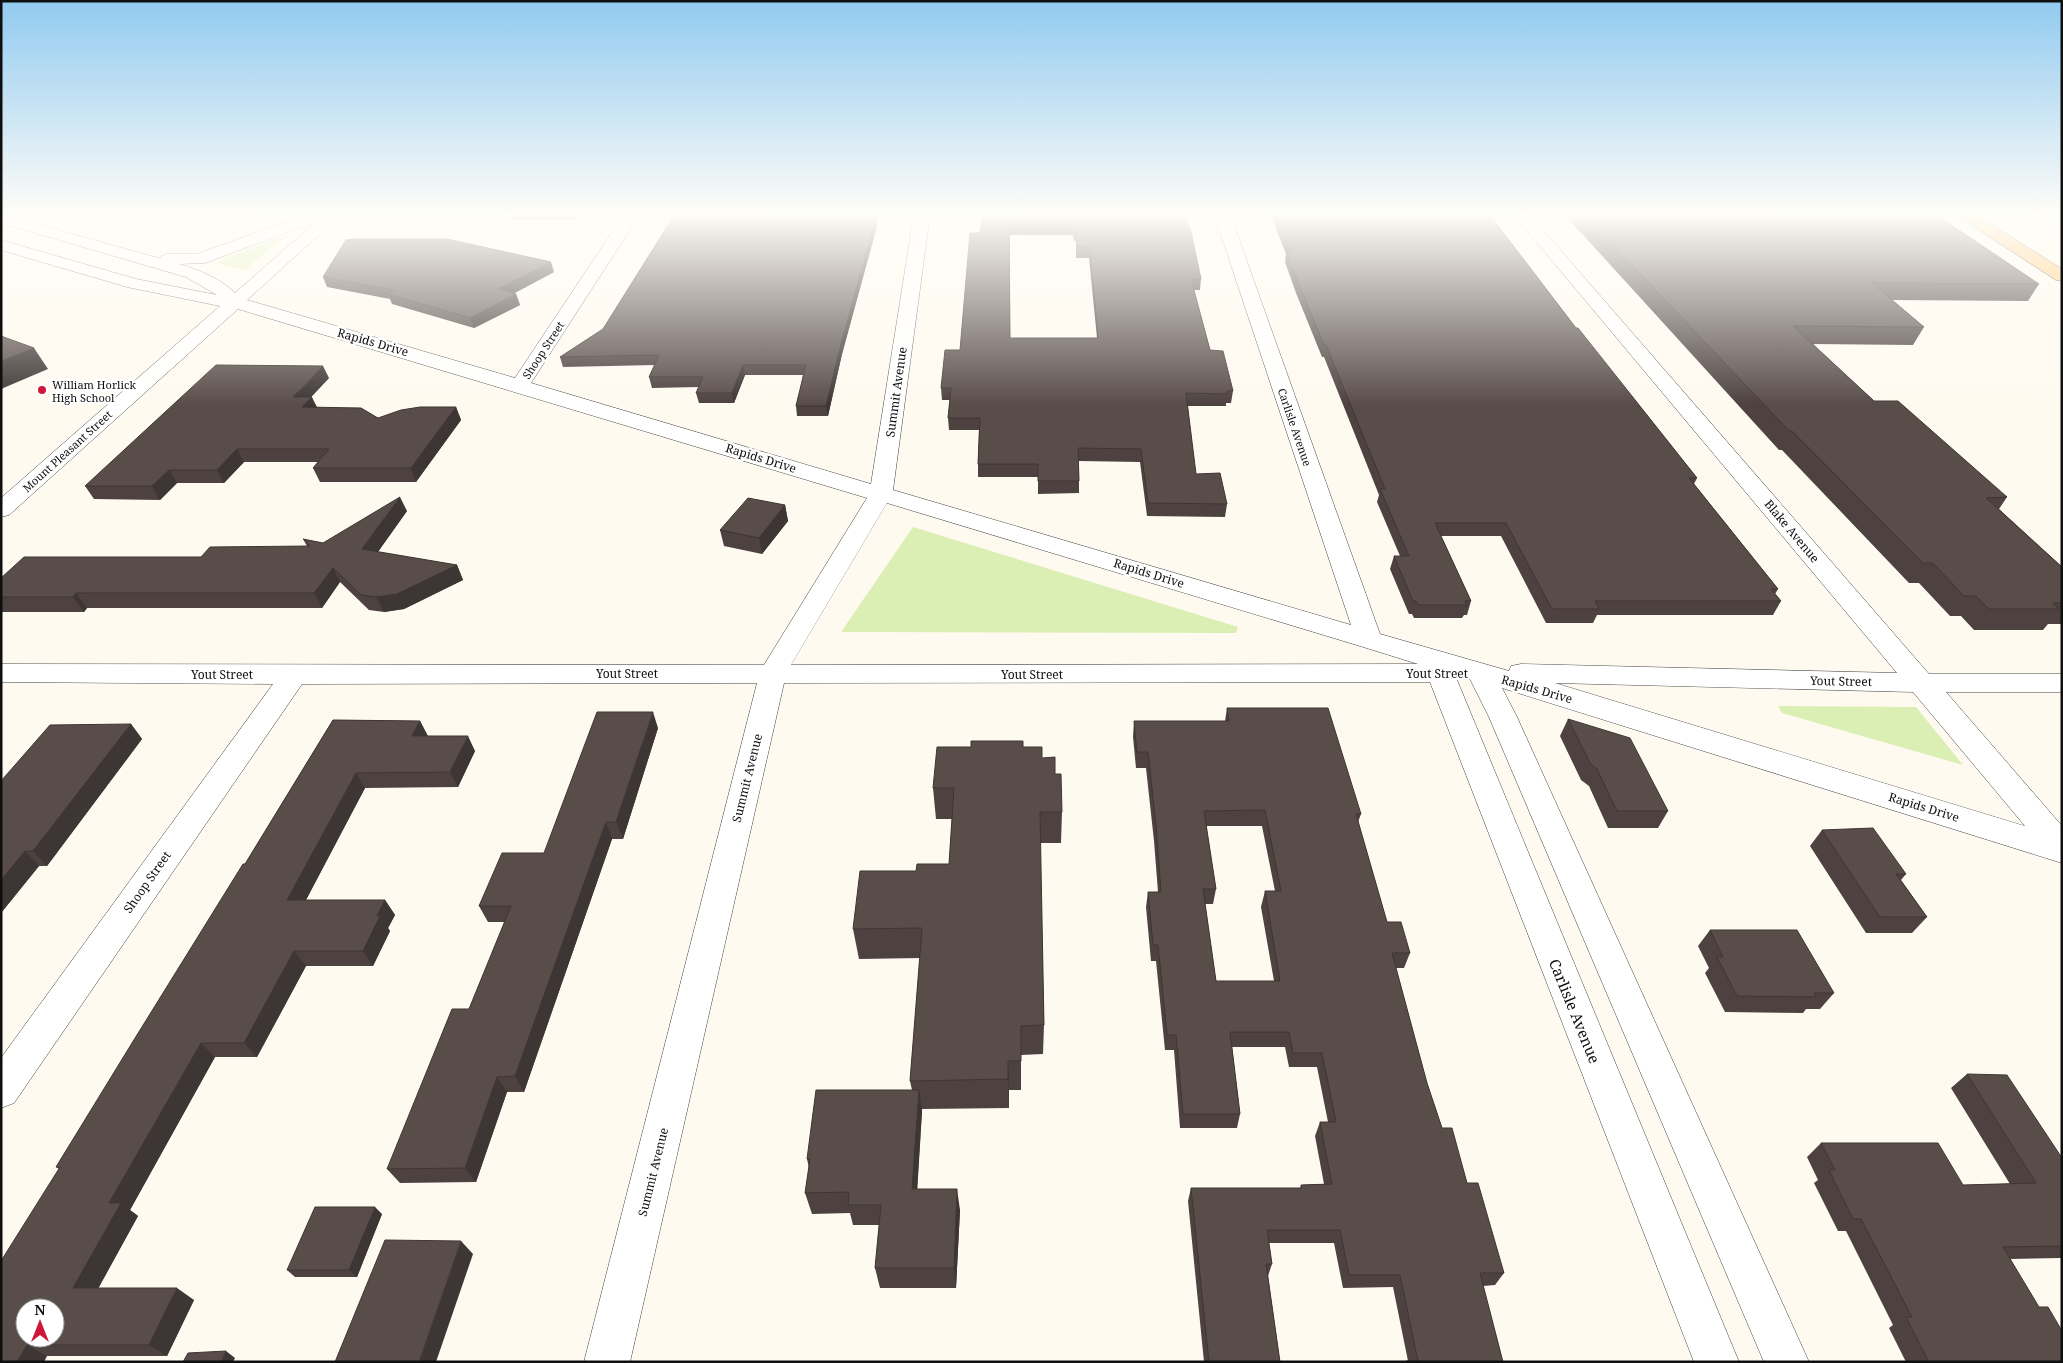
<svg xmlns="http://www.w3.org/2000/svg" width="2063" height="1363" viewBox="0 0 2063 1363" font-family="'Noto Serif',serif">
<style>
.green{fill:#dbefb5}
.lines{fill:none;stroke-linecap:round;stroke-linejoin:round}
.minor-casing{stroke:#424242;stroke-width:1}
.major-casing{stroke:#202020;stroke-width:1}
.minor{fill:#fff;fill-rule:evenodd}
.major{fill:#ffc160;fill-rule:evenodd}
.wall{fill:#4d4240;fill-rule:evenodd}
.shaded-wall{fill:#3e3634}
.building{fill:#594d4a;stroke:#3e3634;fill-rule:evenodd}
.poi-dot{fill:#cf163b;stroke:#fff;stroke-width:2}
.labels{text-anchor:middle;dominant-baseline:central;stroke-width:5;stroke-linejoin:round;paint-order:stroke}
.far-street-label{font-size:11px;fill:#0f0f0f;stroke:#fff}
.far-poi-label{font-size:11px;fill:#0f0f0f;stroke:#fff;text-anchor:start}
.street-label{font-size:12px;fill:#0f0f0f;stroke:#fff}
.near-street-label{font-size:15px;fill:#0f0f0f;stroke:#fff}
</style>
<rect width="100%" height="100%" fill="#fffaf0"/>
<g class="green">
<path d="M 279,237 L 284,238 L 244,270 L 215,263 Z"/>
<path d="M 913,527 L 1238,627 L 1236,633 L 841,632 Z"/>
<path d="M 1778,706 L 1916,707 L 1963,765 L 1782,713 Z"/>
</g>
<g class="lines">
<defs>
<path id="minor" d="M 1,214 L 158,258 L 166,254 L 197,254 L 308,214 L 342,214 L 247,300 L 515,378 L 624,214 L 640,214 L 531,383 L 871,484 L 914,214 L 930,214 L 893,490 L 1351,625 L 1214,214 L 1230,214 L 1380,634 L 1509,671 L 1511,666 L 1521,664 L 1897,673 L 1513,214 L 1529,214 L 1929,674 L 2062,674 L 2062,692 L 1946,692 L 2062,826 L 2062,863 L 1502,688 L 1517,717 L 1809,1362 L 1764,1362 L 1489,717 L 1470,679 L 1461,677 L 1457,680 L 1739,1362 L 1694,1362 L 1430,682 L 784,683 L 630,1362 L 584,1362 L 757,683 L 302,684 L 14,1103 L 1,1108 L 1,1058 L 273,684 L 1,682 L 1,664 L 764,665 L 867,498 L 238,309 L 9,515 L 1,517 L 1,498 L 220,306 L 127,287 L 1,250 L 1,240 L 136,279 L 217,295 L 186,277 L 1,223 ZM 317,221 L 235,293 C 220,278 199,270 179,264 L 205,263 ZM 887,503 L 1360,646 L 1418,664 L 791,665 ZM 1555,683 L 1913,692 L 2025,826 Z"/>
<path id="major" d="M 1955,214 L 1974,214 L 2062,269 L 2062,281 L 2056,280 Z"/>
</defs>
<use href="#minor" class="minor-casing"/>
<use href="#major" class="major-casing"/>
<use href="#minor" class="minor"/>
<use href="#major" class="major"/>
</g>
<g class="wall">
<path d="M 512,214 L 578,214 L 575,220 L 513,220 Z"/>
<path d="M 675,214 L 867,214 L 867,216 L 877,226 L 842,354 L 828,416 L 797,416 L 796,406 L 803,375 L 745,375 L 734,403 L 699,403 L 696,393 L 699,387 L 652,388 L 649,377 L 655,365 L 563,367 L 560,357 L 603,329 Z"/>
<path d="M 983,214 L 1174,214 L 1201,279 L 1200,290 L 1194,290 L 1210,350 L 1233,391 L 1231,403 L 1226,403 L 1226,406 L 1187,406 L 1196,474 L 1227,504 L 1225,517 L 1147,516 L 1140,462 L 1078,461 L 1079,481 L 1079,493 L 1038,494 L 1038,477 L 978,477 L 978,464 L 979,430 L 949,430 L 948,418 L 950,400 L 942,400 L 941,388 L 960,350 ZM 1010,235 L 1073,235 L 1074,241 L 1076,241 L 1076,258 L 1089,258 L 1097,338 L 1010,338 Z"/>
<path d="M 1270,214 L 1489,214 L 1576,328 L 1697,478 L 1694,484 L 1778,589 L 1775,594 L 1781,601 L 1773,615 L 1597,615 L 1593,623 L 1546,623 L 1501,536 L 1441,536 L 1471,601 L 1467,615 L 1464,615 L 1462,618 L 1414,618 L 1412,614 L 1409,614 L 1390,569 L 1394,556 L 1400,556 L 1377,502 L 1379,495 L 1324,357 L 1322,357 L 1296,293 L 1285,262 L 1286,254 Z"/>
<path d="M 1564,214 L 1691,214 L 1693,215 L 2039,284 L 2028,301 L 1892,300 L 1924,327 L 1913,345 L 1813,344 L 1874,401 L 2007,497 L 1999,509 L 2062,567 L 2062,624 L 2048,624 L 2043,630 L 1974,630 L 1961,616 L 1950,616 L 1919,583 L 1909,583 L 1782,450 L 1779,450 Z"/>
<path d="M 554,272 L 513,294 L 516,294 L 520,305 L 474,328 L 392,304 L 390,299 L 327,287 L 323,277 Z"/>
<path d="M 329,378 L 311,397 L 317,407 L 378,418 L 456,407 L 461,420 L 416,482 L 320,482 L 313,468 L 318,462 L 244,462 L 224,483 L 177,483 L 160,500 L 94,499 L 85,486 Z"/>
<path d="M 785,505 L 788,521 L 762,554 L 724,546 L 720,530 Z"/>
<path d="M 407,511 L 378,552 L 457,565 L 463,580 L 404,609 L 384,612 L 369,610 L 340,582 L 322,608 L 87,608 L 84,612 L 1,612 L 1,578 L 307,546 L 303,539 L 323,543 Z"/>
<path d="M 1227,708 L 1361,814 L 1358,822 L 1387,922 L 1410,953 L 1404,968 L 1396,968 L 1427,1083 L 1442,1128 L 1467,1183 L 1504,1273 L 1495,1285 L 1483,1286 L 1503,1362 L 1406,1362 L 1406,1361 L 1408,1361 L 1393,1287 L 1343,1288 L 1334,1243 L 1269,1243 L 1272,1264 L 1268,1276 L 1280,1362 L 1204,1362 L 1188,1201 L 1191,1188 L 1300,1188 L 1301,1185 L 1324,1184 L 1315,1136 L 1320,1122 L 1328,1122 L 1317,1067 L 1289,1067 L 1285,1047 L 1232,1047 L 1240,1114 L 1237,1128 L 1180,1128 L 1174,1050 L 1165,1050 L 1156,961 L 1151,961 L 1146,907 L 1148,892 L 1158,892 L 1154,841 L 1146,768 L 1136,768 L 1133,737 L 1134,721 L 1225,721 ZM 1206,826 L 1262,826 L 1275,891 L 1265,891 L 1261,907 L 1274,981 L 1216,981 L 1205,904 L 1213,904 L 1216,889 Z"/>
<path d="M 1568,719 L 1668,811 L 1658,828 L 1608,828 L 1589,786 L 1581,780 L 1560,736 Z"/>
<path d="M 333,720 L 420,721 L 428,736 L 475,751 L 458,787 L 365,788 L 306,900 L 385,900 L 395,915 L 388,928 L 390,931 L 373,966 L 306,966 L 257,1057 L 215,1057 L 130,1210 L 138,1216 L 98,1288 L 194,1300 L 167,1356 L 47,1356 L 1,1362 L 59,1169 L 56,1167 L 245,864 Z"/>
<path d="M 131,724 L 142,739 L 47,866 L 39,866 L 1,913 L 1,781 Z"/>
<path d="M 658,728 L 623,839 L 612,839 L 524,1092 L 507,1092 L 476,1182 L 400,1183 L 387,1169 L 469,1009 L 505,922 L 488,922 L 479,906 L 544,853 Z"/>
<path d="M 1023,747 L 1042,758 L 1055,774 L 1062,812 L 1061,843 L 1040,843 L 1044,1025 L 1043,1054 L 1021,1055 L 1021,1090 L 1009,1090 L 1009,1108 L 922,1109 L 917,1189 L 960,1210 L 956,1288 L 880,1288 L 875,1268 L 879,1225 L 853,1225 L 850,1213 L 812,1214 L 805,1193 L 809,1168 L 807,1159 L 912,1090 L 910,1081 L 920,958 L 859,959 L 853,929 L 916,871 L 949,864 L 952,819 L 936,819 L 933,788 Z"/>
<path d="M 1822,830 L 1906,874 L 1901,880 L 1927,917 L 1912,933 L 1866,933 L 1810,846 Z"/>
<path d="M 1710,930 L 1834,993 L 1820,1009 L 1806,1009 L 1803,1013 L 1725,1012 L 1705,973 L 1709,968 L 1698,946 Z"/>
<path d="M 1967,1074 L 2062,1158 L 2062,1258 L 2010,1259 L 2062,1362 L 1906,1362 L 1889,1328 L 1893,1325 L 1846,1231 L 1838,1231 L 1814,1183 L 1818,1180 L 1807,1157 L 1821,1143 L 1963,1185 L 2010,1184 L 1951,1088 Z"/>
<path d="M 382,1214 L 357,1277 L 295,1277 L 287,1270 Z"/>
</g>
<g class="shaded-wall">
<path d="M 573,214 L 578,214 L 575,220 Z"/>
<path d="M 876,217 L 877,226 L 842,354 L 828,416 L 826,406 L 841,344 Z"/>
<path d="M 551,262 L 554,272 L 501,300 L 498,289 Z"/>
<path d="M 516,294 L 520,305 L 474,328 L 470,318 Z"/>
<path d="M 34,348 L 48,369 L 1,389 L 1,361 Z"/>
<path d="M 743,365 L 745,375 L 734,403 L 732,393 Z"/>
<path d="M 323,366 L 329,378 L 299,410 L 293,397 Z"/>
<path d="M 312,397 L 318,410 L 302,407 Z"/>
<path d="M 456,407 L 461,420 L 416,482 L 411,468 Z"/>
<path d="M 237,449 L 244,462 L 224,483 L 217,470 Z"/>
<path d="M 169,470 L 177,483 L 160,500 L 152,486 Z"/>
<path d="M 400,497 L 407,511 L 369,564 L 362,549 Z"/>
<path d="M 785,505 L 788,521 L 762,554 L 759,538 Z"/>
<path d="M 457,565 L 463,580 L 404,609 L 384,612 L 376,597 Z"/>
<path d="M 333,568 L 340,582 L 322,608 L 314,593 Z"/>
<path d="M 76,593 L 87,608 L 84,612 L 73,597 Z"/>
<path d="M 653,712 L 658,728 L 623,839 L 616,822 Z"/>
<path d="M 420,721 L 428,737 L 412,736 Z"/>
<path d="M 131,724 L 142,739 L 47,866 L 33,851 Z"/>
<path d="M 468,736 L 475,751 L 458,787 L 450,772 Z"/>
<path d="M 356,773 L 365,788 L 298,915 L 287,900 Z"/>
<path d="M 606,822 L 612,839 L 524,1092 L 515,1076 Z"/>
<path d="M 25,851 L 39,866 L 1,913 L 1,880 Z"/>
<path d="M 385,900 L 395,915 L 388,928 L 390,931 L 373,966 L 363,951 L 377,916 Z"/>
<path d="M 294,951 L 306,966 L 257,1057 L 244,1043 Z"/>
<path d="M 201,1043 L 215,1057 L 130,1210 L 138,1216 L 92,1300 L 73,1288 L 109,1203 Z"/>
<path d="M 1008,1061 L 1009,1090 L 1009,1108 L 1008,1079 Z"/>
<path d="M 497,1077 L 507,1092 L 476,1182 L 465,1168 Z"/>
<path d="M 919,1090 L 922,1112 L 916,1210 L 912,1189 Z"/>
<path d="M 957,1189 L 960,1210 L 956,1288 L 954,1268 Z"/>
<path d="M 375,1207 L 382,1214 L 357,1277 L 349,1270 Z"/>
<path d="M 461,1241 L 473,1254 L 436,1362 L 419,1362 Z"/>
<path d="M 177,1288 L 194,1300 L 167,1356 L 149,1345 Z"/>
<path d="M 27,1345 L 47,1356 L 44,1362 L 17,1362 Z"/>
<path d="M 226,1351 L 235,1358 L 233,1362 L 221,1362 Z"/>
</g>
<g class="building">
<path d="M 675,214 L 864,214 L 863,216 L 876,217 L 841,344 L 826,406 L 796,406 L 806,365 L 743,365 L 732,393 L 696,393 L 703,377 L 649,377 L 659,355 L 560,357 L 603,329 Z"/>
<path d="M 983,214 L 1174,214 L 1174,215 L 1185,215 L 1191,232 L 1201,279 L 1191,279 L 1210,350 L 1223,351 L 1233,391 L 1227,391 L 1227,394 L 1186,393 L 1196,474 L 1220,473 L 1227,504 L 1148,503 L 1141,449 L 1078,448 L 1079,481 L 1038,481 L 1038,464 L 978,464 L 980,418 L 948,418 L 951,388 L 941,388 L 945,350 L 960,350 L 970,233 L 980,233 ZM 1009,224 L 1073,225 L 1074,230 L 1076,230 L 1077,247 L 1090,247 L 1098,338 L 1010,338 Z"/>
<path d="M 1276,214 L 1489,214 L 1576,328 L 1578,328 L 1697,478 L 1689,478 L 1778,589 L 1771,589 L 1781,601 L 1595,601 L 1599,609 L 1552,609 L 1506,523 L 1435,523 L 1471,601 L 1465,601 L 1467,605 L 1418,605 L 1416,601 L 1413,601 L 1394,556 L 1409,556 L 1380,489 L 1385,489 L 1326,345 L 1324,345 L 1298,282 L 1286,251 L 1291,251 Z"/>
<path d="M 1584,214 L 1691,214 L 1693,215 L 1938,216 L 2039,284 L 1872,283 L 1924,327 L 1793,326 L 1874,401 L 1898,401 L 2007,497 L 1986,498 L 2062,567 L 2062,603 L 2053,603 L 2059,609 L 1989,609 L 1976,596 L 1964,596 L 1933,563 L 1923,563 L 1792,431 L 1789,431 Z"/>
<path d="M 354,239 L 447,239 L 551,262 L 498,289 L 516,294 L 470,318 L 388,294 L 393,290 L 323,277 L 346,240 Z"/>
<path d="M 1,336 L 34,348 L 1,361 Z"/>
<path d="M 216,365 L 323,366 L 293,397 L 312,397 L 302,407 L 361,408 L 378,418 L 401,410 L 420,407 L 456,407 L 411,468 L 313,468 L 329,449 L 237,449 L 217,470 L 169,470 L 152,486 L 85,486 Z"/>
<path d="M 400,497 L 362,549 L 457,565 L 397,594 L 376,597 L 361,595 L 333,568 L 314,593 L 76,593 L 73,597 L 1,597 L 1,578 L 24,557 L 201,557 L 210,547 L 310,546 L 303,539 L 323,543 Z"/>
<path d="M 748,498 L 785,505 L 759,538 L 720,530 Z"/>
<path d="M 1227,708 L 1328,708 L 1361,814 L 1356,814 L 1387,922 L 1401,922 L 1410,953 L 1392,953 L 1427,1083 L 1442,1128 L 1452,1128 L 1467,1183 L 1478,1183 L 1504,1273 L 1480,1273 L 1503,1362 L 1406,1362 L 1406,1361 L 1418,1361 L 1400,1275 L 1349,1275 L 1340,1230 L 1267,1230 L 1272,1264 L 1266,1264 L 1280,1362 L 1209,1362 L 1191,1188 L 1302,1188 L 1301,1185 L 1332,1184 L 1320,1122 L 1336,1122 L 1322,1053 L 1293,1053 L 1289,1032 L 1230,1032 L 1240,1114 L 1183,1114 L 1176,1035 L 1167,1035 L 1158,945 L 1153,945 L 1148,892 L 1161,892 L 1156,825 L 1148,752 L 1137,752 L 1134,721 L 1229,721 ZM 1265,810 L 1281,891 L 1265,891 L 1280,981 L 1216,981 L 1203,889 L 1216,889 L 1204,811 Z"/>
<path d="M 597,712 L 653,712 L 616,822 L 606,822 L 515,1076 L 497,1077 L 465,1168 L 387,1169 L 452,1009 L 469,1009 L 511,906 L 479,906 L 502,853 L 544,853 Z"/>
<path d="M 1568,719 L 1630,738 L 1668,811 L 1617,811 L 1597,769 L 1590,763 Z"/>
<path d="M 333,720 L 420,721 L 412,736 L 468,736 L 450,772 L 356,773 L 287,900 L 385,900 L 377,916 L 380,916 L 363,951 L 294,951 L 244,1043 L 201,1043 L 109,1203 L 121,1203 L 73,1288 L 177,1288 L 149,1345 L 27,1345 L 17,1362 L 1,1362 L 1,1261 L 60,1167 L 56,1167 L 132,1043 L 243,864 L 245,864 ZM 25,1308 L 55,1308 L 55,1338 L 25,1338 Z"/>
<path d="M 131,724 L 33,851 L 25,851 L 1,880 L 1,781 L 50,725 Z"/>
<path d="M 971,741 L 1023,741 L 1023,747 L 1042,747 L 1042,758 L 1055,757 L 1055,774 L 1061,774 L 1062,812 L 1040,812 L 1044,1025 L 1021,1026 L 1021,1061 L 1008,1061 L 1008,1079 L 910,1081 L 922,928 L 853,929 L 860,871 L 916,871 L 917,864 L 949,864 L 954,788 L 933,788 L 937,747 L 971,747 Z"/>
<path d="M 1873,828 L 1906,874 L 1896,874 L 1927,917 L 1880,917 L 1822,830 Z"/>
<path d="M 1710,930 L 1797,930 L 1834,993 L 1814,993 L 1816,997 L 1737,996 L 1717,957 L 1723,957 Z"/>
<path d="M 1967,1074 L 2007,1075 L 2062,1158 L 2062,1246 L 2003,1247 L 2039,1307 L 2048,1307 L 2062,1331 L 2062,1362 L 1929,1362 L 1906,1317 L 1912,1317 L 1861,1219 L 1853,1219 L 1829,1170 L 1835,1170 L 1821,1143 L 1938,1143 L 1963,1185 L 2036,1183 Z"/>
<path d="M 816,1090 L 919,1090 L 912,1189 L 957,1189 L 954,1268 L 875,1268 L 881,1205 L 848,1205 L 849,1192 L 805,1193 L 810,1159 L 807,1159 Z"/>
<path d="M 315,1207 L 375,1207 L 349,1270 L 287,1270 Z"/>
<path d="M 385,1240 L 461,1241 L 419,1362 L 335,1362 Z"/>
<path d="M 226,1351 L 221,1362 L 183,1362 L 188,1353 Z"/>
</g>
<linearGradient id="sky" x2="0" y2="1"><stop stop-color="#91caf0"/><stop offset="0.53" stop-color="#fffdf8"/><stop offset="1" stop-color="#fffdf8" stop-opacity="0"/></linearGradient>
<rect width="2063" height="405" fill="url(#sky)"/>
<circle class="poi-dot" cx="42" cy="390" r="5"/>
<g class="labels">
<g class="far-street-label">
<text transform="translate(543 350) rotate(-57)">Shoop Street</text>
<text transform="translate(1295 427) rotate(71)">Carlisle Avenue</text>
<text transform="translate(67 451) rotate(-42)">Mount Pleasant Street</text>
</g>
<g class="far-poi-label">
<text x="52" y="384">William Horlick<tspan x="52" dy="13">High School</tspan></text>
</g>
<g class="street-label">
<text transform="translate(373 342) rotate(16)">Rapids Drive</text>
<text transform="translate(896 392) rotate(-82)">Summit Avenue</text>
<text transform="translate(761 458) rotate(17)">Rapids Drive</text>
<text transform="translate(1792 531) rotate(50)">Blake Avenue</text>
<text transform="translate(1149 573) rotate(17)">Rapids Drive</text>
<text x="627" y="673">Yout Street</text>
<text x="1437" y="673">Yout Street</text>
<text x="222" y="674">Yout Street</text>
<text x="1032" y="674">Yout Street</text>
<text transform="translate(1841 681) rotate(1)">Yout Street</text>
<text transform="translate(1537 689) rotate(16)">Rapids Drive</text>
<text transform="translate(747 778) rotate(-76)">Summit Avenue</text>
<text transform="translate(1924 807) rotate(17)">Rapids Drive</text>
<text transform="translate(147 882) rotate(-55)">Shoop Street</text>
<text transform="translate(653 1172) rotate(-76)">Summit Avenue</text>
</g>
<g class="near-street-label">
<text transform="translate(1575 1011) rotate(68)">Carlisle Avenue</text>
</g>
</g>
<rect width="2063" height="1363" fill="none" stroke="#0f0f0f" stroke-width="5"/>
<g transform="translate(40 1323)"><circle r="24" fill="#ffffff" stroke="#9f9f9f"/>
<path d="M0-4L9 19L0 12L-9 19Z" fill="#cf163b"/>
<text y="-8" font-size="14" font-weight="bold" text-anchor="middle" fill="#0f0f0f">N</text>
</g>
</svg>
